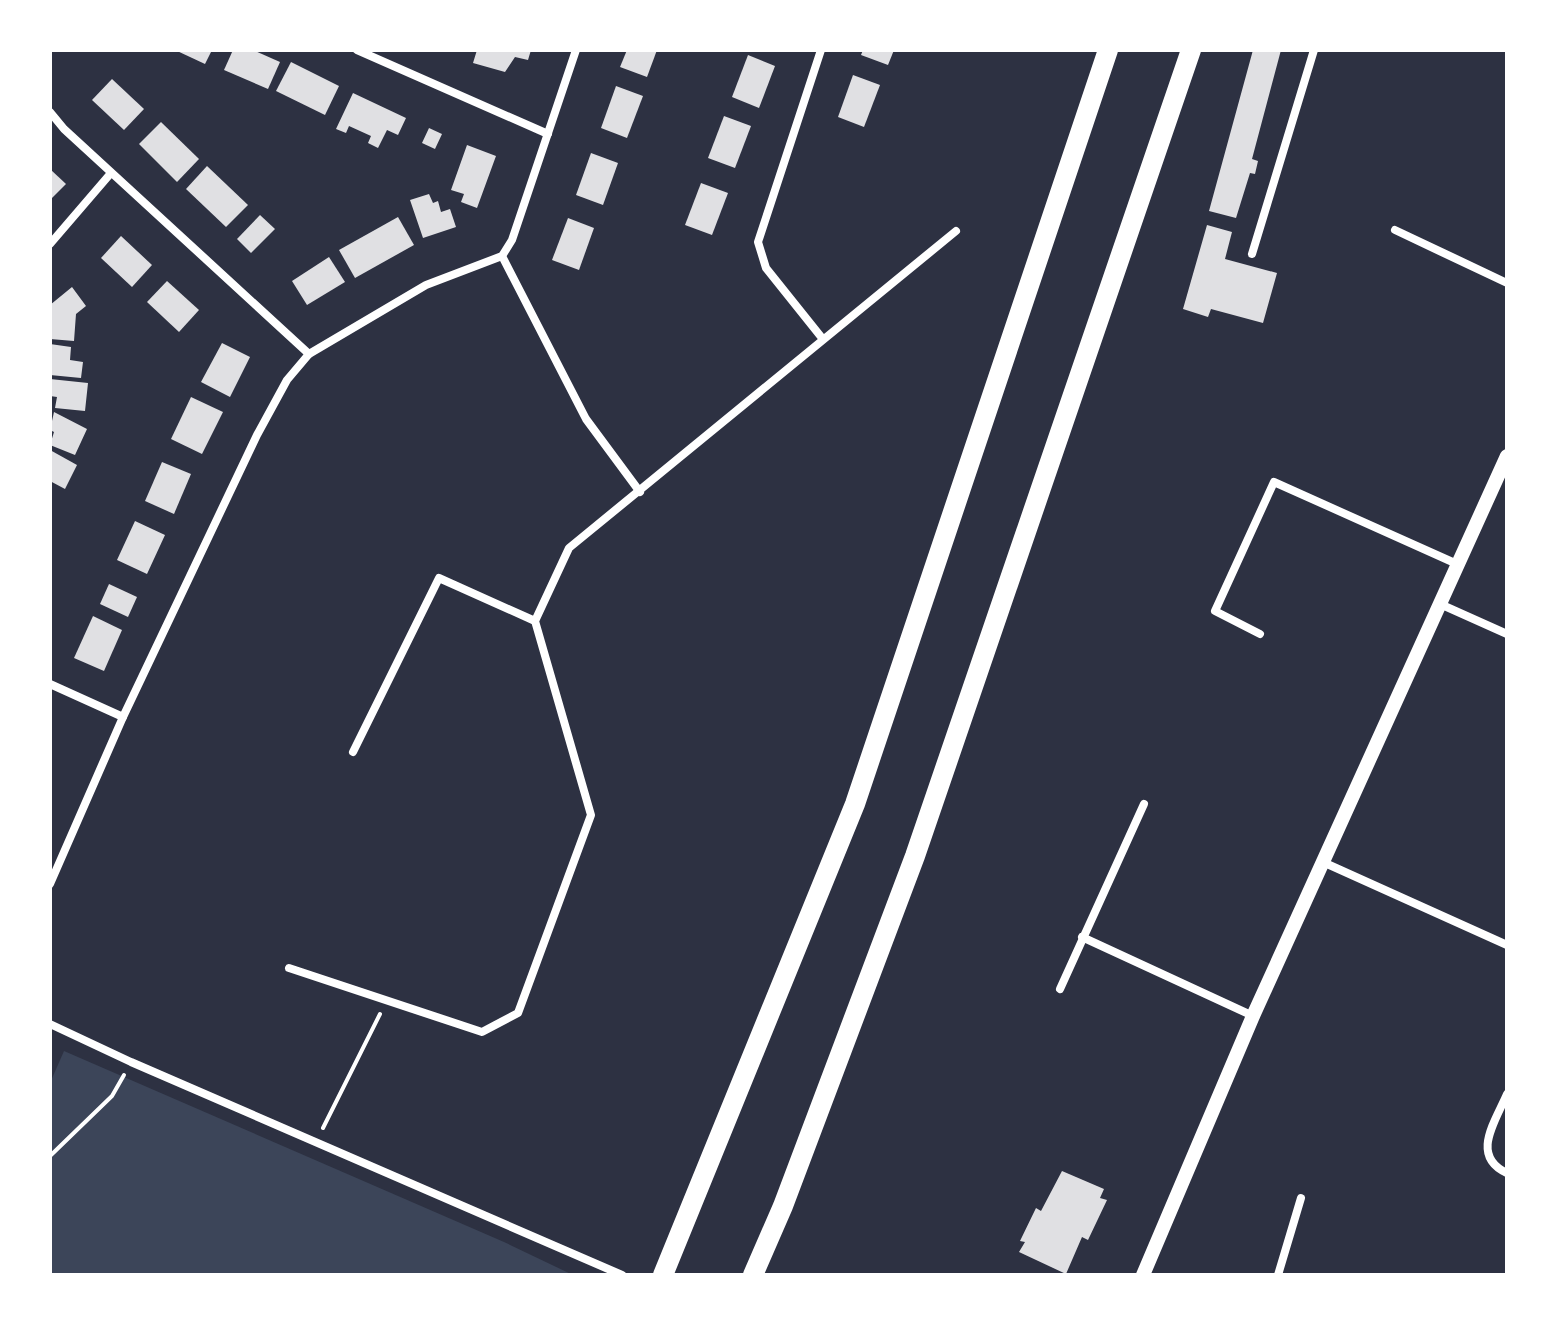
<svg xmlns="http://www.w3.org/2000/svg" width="1557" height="1325" viewBox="0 0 1557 1325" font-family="Overpass,sans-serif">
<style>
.green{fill:#3c4559}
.building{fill:#e0e0e3}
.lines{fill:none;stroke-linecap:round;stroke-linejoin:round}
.path{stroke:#fff;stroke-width:4}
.minor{stroke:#fff;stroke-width:8}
.tertiary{stroke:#fff;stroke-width:14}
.motorway{stroke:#fff;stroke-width:20}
</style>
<rect width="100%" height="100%" fill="#2d3142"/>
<path class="green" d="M 64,1051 L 504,1242 L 573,1275 L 50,1275 L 50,1083 Z"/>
<g class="building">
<path d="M 175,50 L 212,50 L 205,64 Z"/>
<path d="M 233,50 L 253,50 L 280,62 L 268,89 L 224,70 Z"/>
<path d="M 477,50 L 531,50 L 528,60 L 515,57 L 505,72 L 473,63 Z"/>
<path d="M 627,50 L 657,50 L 647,77 L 620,67 Z"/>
<path d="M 863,50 L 894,50 L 888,65 L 861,55 Z"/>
<path d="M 1253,50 L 1281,50 L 1252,159 L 1258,161 L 1255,174 L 1250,173 L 1236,218 L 1209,211 Z"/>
<path d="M 748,55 L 775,66 L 759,108 L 732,97 Z"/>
<path d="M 291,62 L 339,86 L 325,115 L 276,91 Z"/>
<path d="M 853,75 L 880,85 L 864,127 L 838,117 Z"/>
<path d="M 112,79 L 144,109 L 124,130 L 92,100 Z"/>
<path d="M 616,86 L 643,96 L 627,138 L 601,128 Z"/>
<path d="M 353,93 L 406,118 L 398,135 L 387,130 L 378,148 L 368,143 L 371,136 L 349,126 L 346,133 L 336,129 Z"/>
<path d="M 724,116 L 751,126 L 735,168 L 708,158 Z"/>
<path d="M 161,122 L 199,159 L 177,182 L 139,144 Z"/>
<path d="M 429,128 L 442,134 L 435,149 L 422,143 Z"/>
<path d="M 467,145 L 496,156 L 477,208 L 461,202 L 464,194 L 451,190 Z"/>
<path d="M 591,153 L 618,163 L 603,205 L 576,195 Z"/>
<path d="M 207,166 L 248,205 L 226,227 L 186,189 Z"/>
<path d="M 50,169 L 66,184 L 50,200 Z"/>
<path d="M 701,183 L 728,193 L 712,235 L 685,225 Z"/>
<path d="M 429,194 L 433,203 L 438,201 L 441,212 L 450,209 L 456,227 L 423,238 L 410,200 Z"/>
<path d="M 260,215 L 275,229 L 251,253 L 237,239 Z"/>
<path d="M 398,217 L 414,245 L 355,278 L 339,250 Z"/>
<path d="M 568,218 L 594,228 L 579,270 L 552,260 Z"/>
<path d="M 1207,225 L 1232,232 L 1225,259 L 1277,273 L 1263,323 L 1211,309 L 1208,317 L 1183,309 Z"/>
<path d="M 121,236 L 152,265 L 132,287 L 101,258 Z"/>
<path d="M 329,257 L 345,282 L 307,305 L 292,281 Z"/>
<path d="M 167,281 L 199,310 L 179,332 L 147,302 Z"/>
<path d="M 72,287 L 86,306 L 76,314 L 74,341 L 50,339 L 50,305 Z"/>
<path d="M 222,343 L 250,357 L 230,397 L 201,382 Z"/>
<path d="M 50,344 L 71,347 L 70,360 L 83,362 L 81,378 L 50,375 Z"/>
<path d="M 50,379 L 88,383 L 85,411 L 55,408 L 57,397 L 50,396 Z"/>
<path d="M 191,397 L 223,412 L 202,454 L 171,439 Z"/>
<path d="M 54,412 L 87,429 L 75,455 L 50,445 L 54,432 L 50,430 Z"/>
<path d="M 50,450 L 77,465 L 65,489 L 50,481 Z"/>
<path d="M 162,462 L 191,474 L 174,514 L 145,501 Z"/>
<path d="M 135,521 L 165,535 L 147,574 L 117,560 Z"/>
<path d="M 109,584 L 137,597 L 128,617 L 100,604 Z"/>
<path d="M 93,616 L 122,630 L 104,671 L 74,658 Z"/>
<path d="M 1062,1171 L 1104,1189 L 1100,1198 L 1107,1200 L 1088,1240 L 1082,1237 L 1066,1274 L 1019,1252 L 1025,1242 L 1020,1241 L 1036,1208 L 1041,1211 Z"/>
</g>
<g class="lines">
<g class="path">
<path d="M 323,1128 L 380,1014"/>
<path d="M 50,1156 L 112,1096 L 124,1075"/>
</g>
<g class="minor">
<path d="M 357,50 L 548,134"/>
<path d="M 821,50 L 758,242 L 766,268 L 822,338"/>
<path d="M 50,112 L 64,129 L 309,354"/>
<path d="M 1395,230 L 1507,283"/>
<path d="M 50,244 L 111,173"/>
<path d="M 1252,254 L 1314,50"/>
<path d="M 502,256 L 586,419 L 640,492"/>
<path d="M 1440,604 L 1507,634"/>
<path d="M 1260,634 L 1215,611 L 1274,482 L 1457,564"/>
<path d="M 50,684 L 123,717"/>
<path d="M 353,752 L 439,578 L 535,621"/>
<path d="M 1325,863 L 1507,945"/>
<path d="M 50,884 L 123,717 L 257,435 L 287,380 L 309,354 L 426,285 L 502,256 L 512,240 L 576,50"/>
<path d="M 1082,937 L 1253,1016"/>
<path d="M 289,968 L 482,1032 L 518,1013 L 591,815 L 535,621 L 569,548 L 956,231"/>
<path d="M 1060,989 L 1144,804"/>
<path d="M 50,1024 L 131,1062 L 622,1275"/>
<path d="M 1507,1094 C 1495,1122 1470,1156 1507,1173"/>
<path d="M 1278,1275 L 1301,1198"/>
</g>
<path class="tertiary" d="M 1143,1275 L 1253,1016 L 1507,456"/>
<g class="motorway">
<path d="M 663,1275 L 855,804 L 1108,50"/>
<path d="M 753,1275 L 783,1206 L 915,856 L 1191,50"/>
</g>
</g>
<rect width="1557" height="1325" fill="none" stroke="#ffffff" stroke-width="104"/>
</svg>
